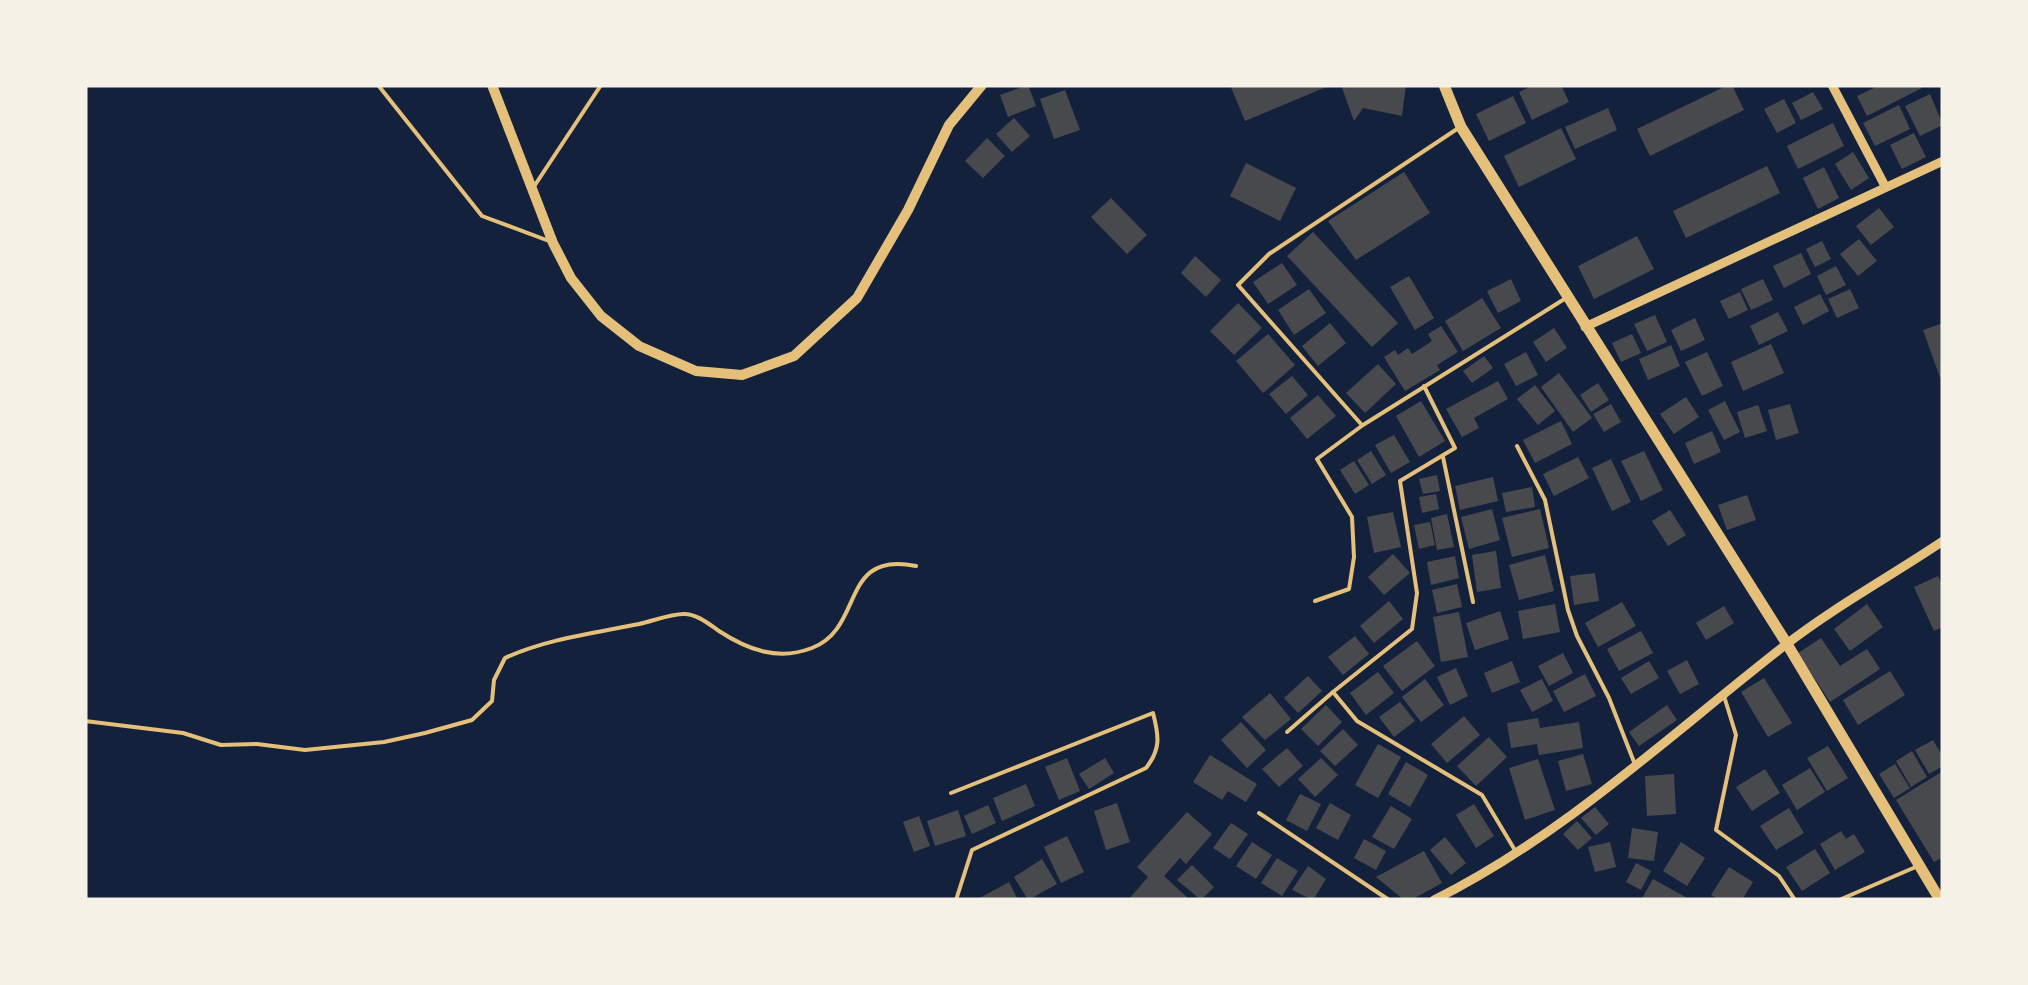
<svg xmlns="http://www.w3.org/2000/svg" width="2028" height="985" viewBox="0 0 2028 985" font-family="'Titillium Web',sans-serif">
<style>
.building{fill:#48494c}
.lines{fill:none;stroke-linecap:round;stroke-linejoin:round}
.service{stroke:#e5c07b;stroke-width:4}
.minor{stroke:#e5c07b;stroke-width:9}
.tertiary{stroke:#e5c07b;stroke-width:10}
.secondary{stroke:#e5c07b;stroke-width:11}
</style>
<rect width="100%" height="100%" fill="#14213d"/>
<g class="building">
<path d="M 1028,85 L 1036,106 L 1008,117 L 1000,95 Z"/>
<path d="M 1230,85 L 1331,85 L 1245,121 Z"/>
<path d="M 1341,85 L 1406,85 L 1402,116 L 1363,108 L 1354,121 Z"/>
<path d="M 1534,85 L 1561,85 L 1569,102 L 1532,120 L 1519,92 Z"/>
<path d="M 1728,85 L 1732,85 L 1744,110 L 1650,156 L 1637,129 Z"/>
<path d="M 1880,85 L 1920,85 L 1922,88 L 1867,116 L 1857,96 Z"/>
<path d="M 1065,90 L 1080,130 L 1054,139 L 1040,99 Z"/>
<path d="M 1813,92 L 1823,109 L 1801,120 L 1792,103 Z"/>
<path d="M 1930,94 L 1943,125 L 1920,136 L 1905,106 Z"/>
<path d="M 1513,96 L 1526,123 L 1489,141 L 1476,114 Z"/>
<path d="M 1784,99 L 1796,123 L 1777,133 L 1764,109 Z"/>
<path d="M 1899,105 L 1910,129 L 1875,146 L 1863,123 Z"/>
<path d="M 1608,108 L 1617,130 L 1575,149 L 1565,127 Z"/>
<path d="M 1014,118 L 1030,136 L 1012,152 L 996,134 Z"/>
<path d="M 1833,123 L 1844,146 L 1798,169 L 1787,146 Z"/>
<path d="M 1561,128 L 1576,159 L 1519,187 L 1504,156 Z"/>
<path d="M 1914,133 L 1926,157 L 1902,169 L 1890,145 Z"/>
<path d="M 987,138 L 1005,156 L 983,178 L 965,161 Z"/>
<path d="M 1853,152 L 1869,178 L 1851,190 L 1835,164 Z"/>
<path d="M 1246,163 L 1296,188 L 1280,221 L 1230,196 Z"/>
<path d="M 1767,166 L 1780,193 L 1686,238 L 1673,211 Z"/>
<path d="M 1824,167 L 1839,198 L 1818,209 L 1803,178 Z"/>
<path d="M 1404,172 L 1430,213 L 1356,260 L 1328,221 Z"/>
<path d="M 1111,198 L 1147,235 L 1127,254 L 1091,217 Z"/>
<path d="M 1879,208 L 1894,227 L 1871,245 L 1856,226 Z"/>
<path d="M 1313,232 L 1398,323 L 1372,347 L 1287,256 Z"/>
<path d="M 1637,236 L 1654,269 L 1594,299 L 1578,266 Z"/>
<path d="M 1859,239 L 1877,261 L 1858,276 L 1840,254 Z"/>
<path d="M 1822,241 L 1831,259 L 1815,267 L 1806,249 Z"/>
<path d="M 1801,253 L 1811,274 L 1784,288 L 1773,266 Z"/>
<path d="M 1195,256 L 1221,280 L 1206,297 L 1181,273 Z"/>
<path d="M 1282,263 L 1297,285 L 1268,304 L 1253,282 Z"/>
<path d="M 1836,266 L 1846,285 L 1826,295 L 1817,276 Z"/>
<path d="M 1409,276 L 1434,318 L 1415,330 L 1390,287 Z"/>
<path d="M 1511,279 L 1521,301 L 1498,313 L 1487,291 Z"/>
<path d="M 1763,279 L 1773,300 L 1751,310 L 1741,289 Z"/>
<path d="M 1309,289 L 1326,313 L 1294,335 L 1278,310 Z"/>
<path d="M 1850,289 L 1859,308 L 1837,318 L 1828,299 Z"/>
<path d="M 1740,292 L 1748,310 L 1729,319 L 1720,301 Z"/>
<path d="M 1820,294 L 1829,311 L 1803,325 L 1794,307 Z"/>
<path d="M 1482,298 L 1501,328 L 1463,351 L 1445,321 Z"/>
<path d="M 1238,303 L 1262,328 L 1234,355 L 1210,331 Z"/>
<path d="M 1778,312 L 1788,331 L 1759,345 L 1750,326 Z"/>
<path d="M 1655,315 L 1667,342 L 1647,351 L 1634,324 Z"/>
<path d="M 1695,318 L 1705,340 L 1681,351 L 1671,330 Z"/>
<path d="M 1330,323 L 1346,343 L 1318,366 L 1302,346 Z"/>
<path d="M 1943,323 L 1943,386 L 1923,330 Z"/>
<path d="M 1441,326 L 1458,352 L 1437,365 L 1440,370 L 1405,391 L 1384,357 L 1395,350 L 1398,355 L 1408,348 L 1412,354 L 1432,341 L 1428,334 Z"/>
<path d="M 1554,328 L 1567,348 L 1546,362 L 1533,342 Z"/>
<path d="M 1268,334 L 1295,365 L 1263,393 L 1236,361 Z"/>
<path d="M 1632,334 L 1641,353 L 1621,362 L 1612,343 Z"/>
<path d="M 1771,344 L 1784,373 L 1743,391 L 1731,362 Z"/>
<path d="M 1671,345 L 1680,366 L 1648,380 L 1639,359 Z"/>
<path d="M 1526,352 L 1538,375 L 1516,386 L 1504,364 Z"/>
<path d="M 1707,352 L 1723,386 L 1702,396 L 1685,362 Z"/>
<path d="M 1484,356 L 1493,368 L 1472,383 L 1463,371 Z"/>
<path d="M 1378,364 L 1396,384 L 1365,413 L 1346,393 Z"/>
<path d="M 1559,373 L 1592,418 L 1573,432 L 1541,387 Z"/>
<path d="M 1292,376 L 1308,395 L 1286,414 L 1269,394 Z"/>
<path d="M 1498,381 L 1508,399 L 1474,418 L 1479,428 L 1462,437 L 1446,409 Z"/>
<path d="M 1598,383 L 1609,400 L 1591,412 L 1580,395 Z"/>
<path d="M 1535,385 L 1555,411 L 1538,425 L 1517,399 Z"/>
<path d="M 1318,395 L 1336,416 L 1307,439 L 1290,418 Z"/>
<path d="M 1686,397 L 1699,417 L 1674,434 L 1660,414 Z"/>
<path d="M 1421,401 L 1445,441 L 1419,457 L 1396,416 Z"/>
<path d="M 1725,401 L 1740,432 L 1724,440 L 1708,410 Z"/>
<path d="M 1611,404 L 1621,422 L 1604,432 L 1593,414 Z"/>
<path d="M 1790,404 L 1799,433 L 1776,440 L 1768,410 Z"/>
<path d="M 1758,405 L 1767,431 L 1745,438 L 1737,412 Z"/>
<path d="M 1561,421 L 1572,444 L 1535,463 L 1523,440 Z"/>
<path d="M 1712,431 L 1721,452 L 1694,464 L 1685,443 Z"/>
<path d="M 1394,435 L 1410,462 L 1391,473 L 1375,445 Z"/>
<path d="M 1371,451 L 1386,475 L 1372,484 L 1357,460 Z"/>
<path d="M 1644,451 L 1663,490 L 1641,501 L 1621,461 Z"/>
<path d="M 1578,457 L 1589,478 L 1554,496 L 1543,474 Z"/>
<path d="M 1611,459 L 1631,502 L 1612,511 L 1592,468 Z"/>
<path d="M 1354,461 L 1369,485 L 1355,494 L 1340,470 Z"/>
<path d="M 1437,475 L 1440,491 L 1423,494 L 1419,479 Z"/>
<path d="M 1493,477 L 1498,501 L 1460,510 L 1455,486 Z"/>
<path d="M 1532,487 L 1535,507 L 1506,512 L 1502,493 Z"/>
<path d="M 1436,494 L 1439,509 L 1422,513 L 1419,497 Z"/>
<path d="M 1747,495 L 1756,520 L 1727,530 L 1718,505 Z"/>
<path d="M 1492,509 L 1500,540 L 1469,549 L 1461,517 Z"/>
<path d="M 1540,509 L 1549,548 L 1512,557 L 1502,518 Z"/>
<path d="M 1670,510 L 1686,535 L 1668,546 L 1652,521 Z"/>
<path d="M 1393,512 L 1401,547 L 1374,553 L 1367,517 Z"/>
<path d="M 1447,514 L 1454,547 L 1437,550 L 1431,518 Z"/>
<path d="M 1430,522 L 1435,545 L 1419,549 L 1414,525 Z"/>
<path d="M 1496,551 L 1501,588 L 1477,592 L 1472,555 Z"/>
<path d="M 1393,554 L 1410,573 L 1384,595 L 1368,577 Z"/>
<path d="M 1545,555 L 1554,591 L 1519,600 L 1509,565 Z"/>
<path d="M 1455,556 L 1459,578 L 1431,585 L 1427,562 Z"/>
<path d="M 1595,573 L 1599,601 L 1574,605 L 1570,576 Z"/>
<path d="M 1938,576 L 1943,587 L 1943,627 L 1934,631 L 1914,587 Z"/>
<path d="M 1457,584 L 1462,607 L 1437,613 L 1432,590 Z"/>
<path d="M 1389,601 L 1403,619 L 1374,643 L 1360,626 Z"/>
<path d="M 1622,602 L 1636,626 L 1598,647 L 1585,623 Z"/>
<path d="M 1555,604 L 1560,632 L 1523,639 L 1518,611 Z"/>
<path d="M 1867,604 L 1883,627 L 1850,651 L 1834,629 Z"/>
<path d="M 1724,606 L 1734,623 L 1706,640 L 1696,623 Z"/>
<path d="M 1500,611 L 1509,639 L 1475,650 L 1466,623 Z"/>
<path d="M 1459,612 L 1468,657 L 1441,662 L 1433,617 Z"/>
<path d="M 1641,631 L 1653,653 L 1619,671 L 1607,649 Z"/>
<path d="M 1355,636 L 1369,654 L 1343,675 L 1328,657 Z"/>
<path d="M 1821,638 L 1840,666 L 1867,649 L 1880,669 L 1830,702 L 1798,653 Z"/>
<path d="M 1417,641 L 1435,666 L 1402,691 L 1383,666 Z"/>
<path d="M 1563,653 L 1573,673 L 1549,686 L 1538,666 Z"/>
<path d="M 1687,660 L 1699,684 L 1680,694 L 1667,671 Z"/>
<path d="M 1512,661 L 1520,682 L 1492,693 L 1484,673 Z"/>
<path d="M 1649,661 L 1659,678 L 1631,694 L 1621,678 Z"/>
<path d="M 1456,668 L 1468,696 L 1450,705 L 1437,677 Z"/>
<path d="M 1890,671 L 1905,695 L 1858,725 L 1843,700 Z"/>
<path d="M 1378,672 L 1394,693 L 1366,715 L 1350,693 Z"/>
<path d="M 1585,674 L 1596,696 L 1564,712 L 1553,691 Z"/>
<path d="M 1308,676 L 1322,691 L 1298,713 L 1284,698 Z"/>
<path d="M 1764,678 L 1792,723 L 1768,737 L 1741,692 Z"/>
<path d="M 1425,679 L 1444,705 L 1421,722 L 1402,697 Z"/>
<path d="M 1542,679 L 1553,701 L 1532,712 L 1520,690 Z"/>
<path d="M 1270,693 L 1291,719 L 1265,740 L 1242,717 Z"/>
<path d="M 1400,702 L 1415,721 L 1394,737 L 1379,717 Z"/>
<path d="M 1326,705 L 1342,722 L 1318,746 L 1301,729 Z"/>
<path d="M 1667,705 L 1677,720 L 1639,746 L 1629,732 Z"/>
<path d="M 1464,716 L 1480,735 L 1447,763 L 1431,744 Z"/>
<path d="M 1538,718 L 1540,728 L 1579,722 L 1583,748 L 1539,755 L 1537,744 L 1511,748 L 1507,723 Z"/>
<path d="M 1241,722 L 1266,750 L 1247,768 L 1221,740 Z"/>
<path d="M 1343,729 L 1358,745 L 1335,766 L 1320,751 Z"/>
<path d="M 1489,737 L 1507,757 L 1476,786 L 1457,766 Z"/>
<path d="M 1933,740 L 1943,757 L 1943,766 L 1929,774 L 1915,750 Z"/>
<path d="M 1378,744 L 1401,757 L 1378,798 L 1355,785 Z"/>
<path d="M 1828,746 L 1848,778 L 1827,791 L 1807,758 Z"/>
<path d="M 1287,748 L 1303,766 L 1279,787 L 1262,769 Z"/>
<path d="M 1912,751 L 1927,777 L 1911,787 L 1896,761 Z"/>
<path d="M 1583,754 L 1592,784 L 1566,791 L 1558,761 Z"/>
<path d="M 1210,755 L 1257,784 L 1246,802 L 1228,791 L 1222,800 L 1193,782 Z"/>
<path d="M 1067,758 L 1080,791 L 1059,800 L 1045,767 Z"/>
<path d="M 1105,758 L 1114,773 L 1089,789 L 1079,774 Z"/>
<path d="M 1321,758 L 1338,775 L 1315,797 L 1298,779 Z"/>
<path d="M 1538,759 L 1555,810 L 1525,820 L 1509,768 Z"/>
<path d="M 1406,762 L 1428,775 L 1410,807 L 1388,794 Z"/>
<path d="M 1895,764 L 1910,788 L 1894,798 L 1879,774 Z"/>
<path d="M 1810,768 L 1825,792 L 1797,810 L 1782,785 Z"/>
<path d="M 1765,769 L 1780,793 L 1752,811 L 1736,787 Z"/>
<path d="M 1943,771 L 1943,857 L 1934,862 L 1896,800 Z"/>
<path d="M 1674,774 L 1676,814 L 1647,816 L 1645,776 Z"/>
<path d="M 1026,784 L 1035,806 L 1002,821 L 993,798 Z"/>
<path d="M 1300,794 L 1321,804 L 1307,831 L 1286,820 Z"/>
<path d="M 1117,803 L 1130,842 L 1106,850 L 1094,811 Z"/>
<path d="M 1330,803 L 1351,815 L 1338,840 L 1316,828 Z"/>
<path d="M 1474,804 L 1494,836 L 1476,848 L 1456,815 Z"/>
<path d="M 988,805 L 996,823 L 972,834 L 964,816 Z"/>
<path d="M 1391,806 L 1412,819 L 1394,849 L 1372,837 Z"/>
<path d="M 1595,807 L 1609,824 L 1596,835 L 1581,818 Z"/>
<path d="M 1789,808 L 1804,833 L 1776,850 L 1760,826 Z"/>
<path d="M 958,810 L 966,836 L 935,846 L 927,821 Z"/>
<path d="M 1187,812 L 1212,834 L 1186,864 L 1180,858 L 1164,876 L 1190,900 L 1128,900 L 1148,877 L 1137,867 Z"/>
<path d="M 919,816 L 930,846 L 914,852 L 903,822 Z"/>
<path d="M 1577,821 L 1592,838 L 1578,850 L 1563,834 Z"/>
<path d="M 1231,823 L 1248,834 L 1230,859 L 1213,848 Z"/>
<path d="M 1632,828 L 1658,832 L 1654,861 L 1628,858 Z"/>
<path d="M 1841,831 L 1846,839 L 1854,834 L 1865,852 L 1835,870 L 1820,844 Z"/>
<path d="M 1067,836 L 1084,872 L 1061,883 L 1044,847 Z"/>
<path d="M 1445,837 L 1466,863 L 1451,875 L 1430,850 Z"/>
<path d="M 1364,839 L 1386,851 L 1376,870 L 1354,858 Z"/>
<path d="M 1252,842 L 1272,855 L 1256,879 L 1236,866 Z"/>
<path d="M 1610,842 L 1616,867 L 1595,872 L 1588,847 Z"/>
<path d="M 1681,842 L 1705,858 L 1687,886 L 1663,871 Z"/>
<path d="M 1815,849 L 1830,873 L 1802,891 L 1786,867 Z"/>
<path d="M 1424,851 L 1442,883 L 1411,900 L 1404,900 L 1376,877 Z"/>
<path d="M 1277,858 L 1298,871 L 1282,896 L 1261,883 Z"/>
<path d="M 1042,859 L 1057,884 L 1028,900 L 1014,877 Z"/>
<path d="M 1636,863 L 1651,871 L 1641,890 L 1626,882 Z"/>
<path d="M 1192,865 L 1214,887 L 1201,900 L 1177,880 Z"/>
<path d="M 1308,866 L 1326,879 L 1313,900 L 1292,890 Z"/>
<path d="M 1729,867 L 1753,882 L 1742,900 L 1719,900 L 1711,895 Z"/>
<path d="M 1653,879 L 1691,900 L 1641,900 Z"/>
<path d="M 1009,882 L 1018,900 L 976,900 Z"/>
</g>
<g class="lines">
<g class="service">
<path d="M 378,85 L 482,216 L 549,241"/>
<path d="M 535,185 L 601,85"/>
<path d="M 1424,386 L 1455,448 L 1400,481 L 1417,593 L 1412,629 L 1333,692 L 1357,721 L 1482,795 L 1516,852"/>
<path d="M 1361,424 L 1238,285 L 1269,254 L 1457,129"/>
<path d="M 1517,446 L 1545,500 L 1568,610 L 1577,636 L 1609,698 L 1634,762"/>
<path d="M 1443,457 L 1473,602"/>
<path d="M 1315,601 L 1349,589 L 1354,557 L 1352,517 L 1317,459 L 1363,425 L 1566,298"/>
<path d="M 1724,696 L 1736,735 L 1716,830 L 1779,876 L 1795,900"/>
<path d="M 85,721 L 183,733 L 221,745 L 257,744 L 305,750 L 384,742 L 425,733 L 472,720 L 492,701 L 494,680 L 505,658 C 546,639 595,633 639,624 C 653,621 670,614 684,614 C 697,614 709,624 719,631 C 748,650 778,661 812,648 C 865,628 839,550 916,566"/>
<path d="M 1287,732 L 1333,692"/>
<path d="M 951,793 L 1153,713 C 1159,736 1161,749 1146,768 L 972,850 L 956,900"/>
<path d="M 1259,813 L 1389,900"/>
<path d="M 1839,900 L 1918,866"/>
</g>
<g class="minor">
<path d="M 1832,85 L 1885,186"/>
<path d="M 1585,327 L 1943,161"/>
<path d="M 1434,900 C 1563,836 1671,734 1784,646 C 1834,607 1891,576 1943,541"/>
</g>
<path class="tertiary" d="M 492,85 L 553,243 L 571,278 L 601,316 L 639,346 L 696,371 L 742,375 L 794,356 L 857,298 L 908,210 L 949,125 L 982,85"/>
<path class="secondary" d="M 1444,85 L 1461,127 L 1787,644 L 1940,900"/>
</g>
<rect width="2028" height="985" fill="none" stroke="#f6f1e7" stroke-width="175"/>
</svg>
